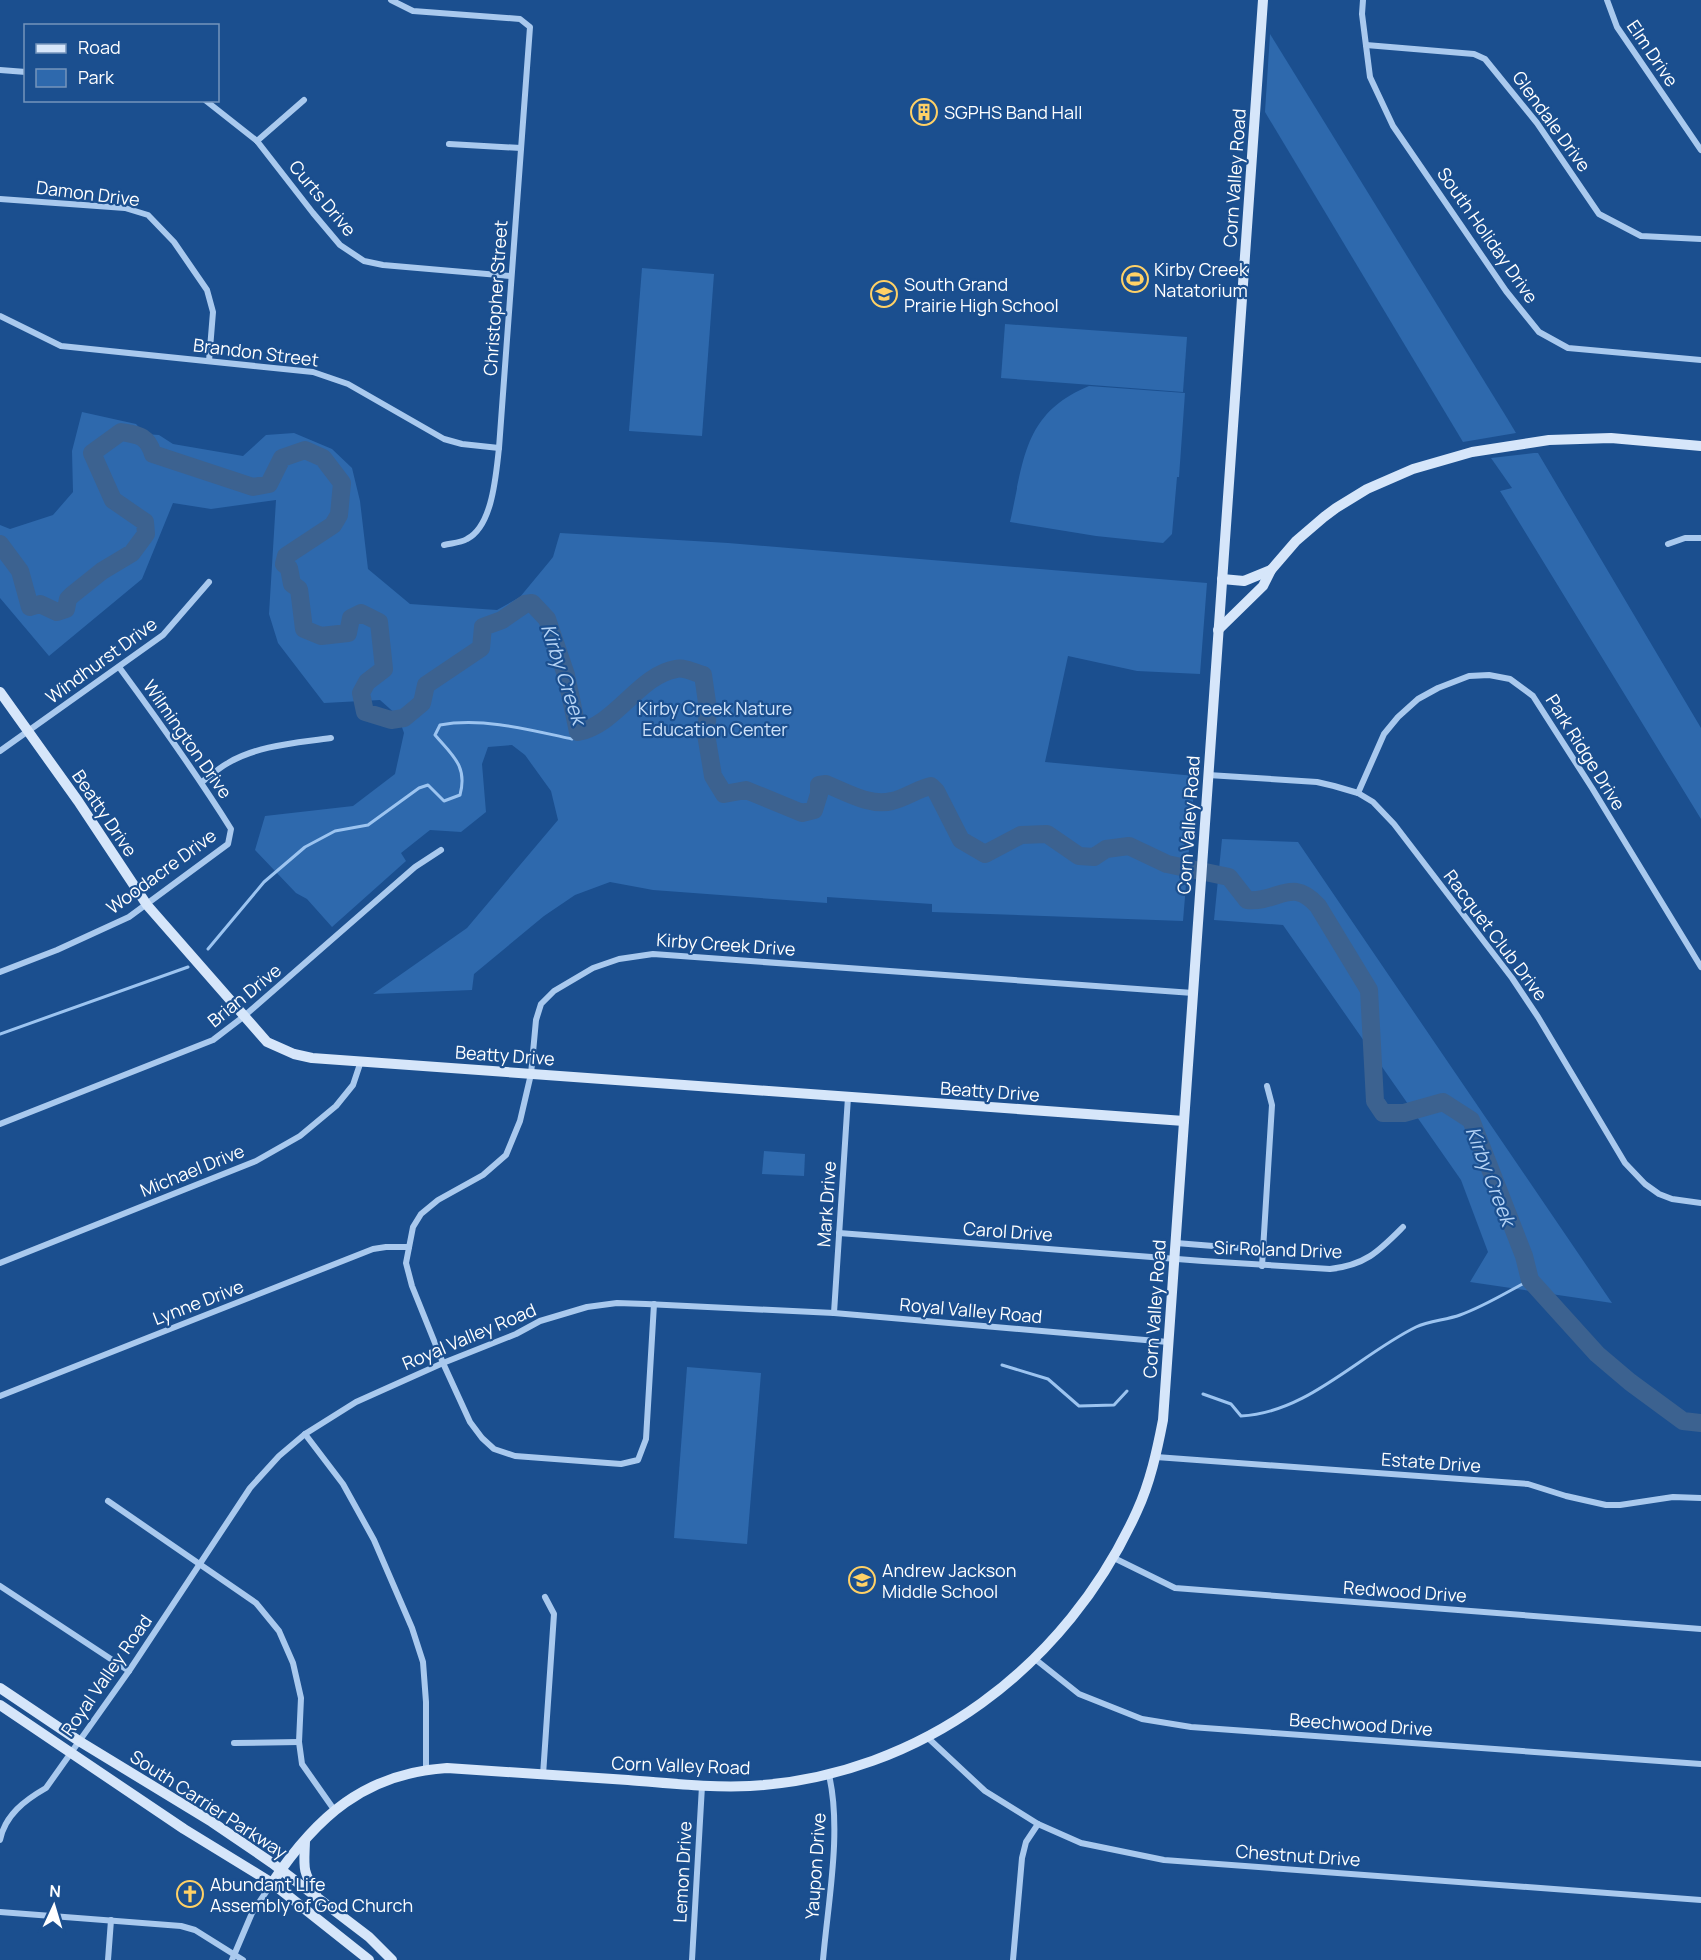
<svg xmlns="http://www.w3.org/2000/svg" width="1701" height="1960" viewBox="0 0 1701 1960" font-family="Manrope,sans-serif">
<style>
.green{fill:#2e69ad}
.lines{fill:none;stroke-linecap:round;stroke-linejoin:round}
.stream{stroke:#9cc4f0;stroke-width:3}
.river{stroke:#3c6290;stroke-width:18}
.street{stroke:#a9c9ee;stroke-width:6}
.secondary{stroke:#d6e6fa;stroke-width:10}
.labels{text-anchor:middle;dominant-baseline:central;stroke-width:4.5;stroke-linejoin:round;paint-order:stroke}
.street-label{font-size:18px;fill:#fff;stroke:#1b4f8f}
.poi-label{font-size:18px;fill:#fff;stroke:#1b4f8f;text-anchor:start}
.park-label{font-size:18px;fill:#cfe3fa;stroke:#1b4f8f}
.water-label{font-size:20px;font-style:italic;fill:#b5d3f5;stroke:#1b4f8f}
</style>
<rect width="100%" height="100%" fill="#1b4f8f"/>
<g class="green">
<path d="M 1270,34 L 1507,418 L 1516,433 L 1463,442 L 1265,112 Z"/>
<path d="M 642,268 L 714,274 L 702,436 L 629,431 Z"/>
<path d="M 1005,324 L 1187,337 L 1183,392 L 1001,378 Z"/>
<path d="M 1089,386 L 1185,393 L 1179,477 L 1177,477 L 1172,534 L 1163,543 L 1096,536 L 1010,522 C 1024,461 1023,413 1089,386 Z"/>
<path d="M 82,412 L 136,424 L 145,434 L 159,435 L 173,444 L 243,456 L 266,435 L 294,433 L 332,449 L 352,468 L 360,501 L 368,569 L 410,604 L 497,610 L 520,597 L 549,562 L 553,557 L 560,533 L 728,543 L 1207,583 L 1200,674 L 1137,671 L 1068,656 L 1045,762 L 1195,776 L 1183,921 L 932,912 L 932,904 L 827,897 L 827,903 L 653,890 L 610,882 L 575,895 L 544,916 L 474,974 L 472,990 L 373,994 L 467,928 L 558,820 L 551,791 L 525,755 L 512,745 L 488,747 L 482,764 L 486,812 L 461,832 L 430,830 L 401,853 L 406,861 L 332,927 L 307,899 L 296,893 L 255,850 L 265,816 L 353,806 L 395,774 L 404,733 L 398,716 L 380,700 L 324,703 L 278,643 L 269,614 L 276,500 L 211,509 L 173,503 L 142,579 L 49,656 L 0,598 L 0,525 L 10,529 L 53,515 L 73,492 L 72,451 Z"/>
<path d="M 1534,453 L 1538,453 L 1701,728 L 1701,819 L 1500,491 L 1512,488 L 1491,458 Z"/>
<path d="M 1222,839 L 1298,842 L 1612,1303 L 1470,1282 L 1488,1252 L 1461,1180 L 1283,925 L 1214,920 Z"/>
<path d="M 764,1151 L 805,1154 L 804,1176 L 762,1174 Z"/>
<path d="M 687,1367 L 761,1373 L 747,1544 L 674,1538 Z"/>
</g>
<g class="lines">
<g class="stream">
<path d="M 208,949 L 264,882 L 305,847 L 335,831 L 368,825 L 419,788 L 428,785 L 444,801 L 460,795 C 468,766 452,755 435,735 L 440,725 C 482,717 531,730 572,739 L 578,732"/>
<path d="M 0,1034 L 188,967"/>
<path d="M 1002,1365 L 1048,1379 L 1079,1406 L 1114,1405 L 1127,1391"/>
<path d="M 1203,1394 L 1231,1404 L 1241,1416 C 1307,1413 1359,1355 1416,1327 C 1429,1321 1446,1320 1460,1315 C 1485,1306 1507,1292 1530,1280"/>
</g>
<path class="river" d="M 0,544 L 20,571 L 30,607 L 40,604 L 57,612 L 66,609 L 68,599 L 72,595 L 102,571 L 132,553 L 146,534 L 145,522 L 113,500 L 92,453 L 121,432 C 138,435 147,435 153,454 L 253,487 L 269,484 L 282,458 L 305,450 L 323,458 L 342,483 L 339,515 L 333,525 L 286,556 L 284,564 L 289,568 L 292,584 L 299,589 L 304,629 L 321,636 L 348,633 L 351,618 L 361,613 L 379,622 L 384,669 L 367,682 L 361,693 L 365,712 L 391,720 L 404,718 L 422,703 L 426,685 L 481,648 L 483,627 L 502,620 L 525,604 L 532,603 L 547,619 L 566,675 L 578,732 C 616,725 639,675 676,669 C 684,667 696,673 703,675 L 708,709 L 706,734 L 713,776 L 724,794 L 746,790 L 802,813 L 814,810 L 819,794 L 819,785 L 826,784 C 846,792 871,807 892,801 C 906,798 917,789 931,786 L 936,791 L 961,840 L 985,854 L 1021,835 L 1047,834 L 1079,856 L 1094,857 L 1106,849 L 1129,846 L 1167,864 L 1229,877 L 1247,900 C 1279,903 1291,876 1318,906 L 1369,990 L 1375,1101 L 1383,1113 L 1404,1113 L 1443,1102 L 1471,1120 L 1524,1256 L 1530,1280 L 1597,1354 L 1630,1382 L 1683,1421 L 1701,1423"/>
<g class="street">
<path d="M 391,0 L 413,11 L 520,19 L 530,27 L 499,448 C 496,473 493,526 467,539 C 460,543 452,543 444,545"/>
<path d="M 1363,0 L 1362,14 L 1370,77 L 1393,126 L 1506,291 L 1539,332 L 1568,348 L 1701,360"/>
<path d="M 1607,0 L 1617,27 L 1701,150"/>
<path d="M 1366,45 L 1474,54 L 1485,59 L 1537,123 L 1599,214 L 1641,236 L 1701,239"/>
<path d="M 0,70 L 26,72"/>
<path d="M 205,100 L 257,141 L 313,213 L 340,245 L 364,261 L 383,265 L 511,276"/>
<path d="M 257,141 L 304,100"/>
<path d="M 449,144 L 521,148"/>
<path d="M 0,199 L 125,208 L 148,215 L 174,242 L 207,290 L 213,312 L 209,361"/>
<path d="M 0,316 L 61,346 L 313,372 L 348,384 L 444,439 L 462,444 L 499,448"/>
<path d="M 1668,544 L 1685,538 L 1701,538"/>
<path d="M 0,751 L 163,635 L 209,582"/>
<path d="M 1208,775 L 1317,782 L 1334,786 L 1358,793 L 1373,802 L 1394,824 L 1512,978 L 1538,1017 L 1625,1163 L 1645,1184 L 1659,1194 L 1672,1199 L 1701,1203"/>
<path d="M 202,782 C 210,776 219,768 228,763 C 258,745 298,743 331,738"/>
<path d="M 1358,793 L 1384,734 L 1398,717 L 1418,699 L 1438,688 L 1469,676 L 1489,675 L 1510,679 L 1533,696 L 1592,788 L 1701,967"/>
<path d="M 0,972 L 57,950 L 129,917 L 228,844 L 231,829 C 196,773 158,720 119,667"/>
<path d="M 0,1124 L 213,1040 L 243,1017 L 415,867 L 441,850"/>
<path d="M 839,1233 L 1203,1261 L 1330,1269 C 1366,1265 1379,1251 1403,1227"/>
<path d="M 1176,1243 L 1263,1250"/>
<path d="M 0,1263 L 256,1161 L 300,1136 L 336,1106 L 353,1085 L 361,1061"/>
<path d="M 1262,1266 L 1272,1105 L 1267,1086"/>
<path d="M 654,1304 L 646,1439 L 638,1460 L 621,1464 L 515,1456 L 494,1449 L 482,1438 L 470,1422 L 443,1363 L 412,1286 L 406,1263 L 413,1227 L 421,1214 L 438,1200 L 483,1175 L 506,1155 L 520,1121 L 531,1074 L 536,1020 L 541,1004 L 554,991 L 593,968 L 619,959 L 653,954 L 1193,993"/>
<path d="M 834,1313 L 848,1097"/>
<path d="M 0,1396 L 373,1249 L 386,1247 L 409,1247"/>
<path d="M 305,1434 L 343,1484 L 374,1540 L 412,1628 L 423,1662 L 426,1702 L 426,1769"/>
<path d="M 1156,1457 L 1528,1484 L 1566,1496 L 1606,1505 L 1620,1505 L 1673,1497 L 1701,1498"/>
<path d="M 108,1501 L 256,1603 L 279,1631 L 293,1663 L 301,1698 L 299,1742 L 302,1764 L 335,1811"/>
<path d="M 1114,1558 L 1175,1588 L 1701,1629"/>
<path d="M 0,1586 L 129,1671"/>
<path d="M 1035,1659 L 1079,1694 L 1142,1719 L 1191,1727 L 1701,1764"/>
<path d="M 927,1737 L 985,1791 L 1038,1824 L 1081,1843 L 1164,1860 L 1701,1900"/>
<path d="M 234,1743 L 299,1742"/>
<path d="M 543,1775 L 554,1614 L 545,1597"/>
<path d="M 0,1840 C 5,1815 25,1800 46,1788 L 129,1671 L 250,1488 L 279,1456 L 305,1434 L 356,1402 L 443,1363 L 516,1334 L 540,1321 L 587,1307 L 617,1303 L 646,1304 L 834,1313 L 1168,1342"/>
<path d="M 0,1912 L 181,1926 L 195,1930 L 243,1960"/>
<path d="M 108,1960 L 111,1920"/>
<path d="M 232,1960 L 252,1913 L 272,1883"/>
<path d="M 692,1960 L 702,1786"/>
<path d="M 823,1960 C 828,1902 842,1831 829,1775"/>
<path d="M 1013,1960 L 1022,1858 L 1026,1842 L 1038,1824"/>
</g>
<g class="secondary">
<path d="M 1222,579 L 1244,581 L 1271,570"/>
<path d="M 1218,630 L 1263,586 L 1271,570 L 1296,541 L 1324,517 L 1336,508 L 1367,489 L 1413,469 L 1472,452 L 1549,440 L 1611,438 L 1701,446"/>
<path d="M 0,692 L 78,801 L 147,905 L 267,1042 L 294,1054 L 312,1058 L 1184,1121"/>
<path d="M 0,1688 L 79,1741 L 212,1822 L 272,1863 L 369,1937 L 392,1960"/>
<path d="M 0,1705 L 184,1829 L 272,1883 L 369,1960"/>
<path d="M 305,1841 C 304,1869 302,1869 316,1894"/>
<path d="M 272,1883 C 316,1817 365,1773 447,1768 C 507,1772 568,1776 628,1780 C 669,1783 710,1788 750,1786 C 922,1776 1067,1666 1137,1511 C 1150,1483 1157,1451 1163,1420 L 1263,0"/>
</g>
</g>
<defs>
<symbol id="building-ring" viewBox="-11 -11 22 22"><circle r="9.5" fill="#1b4f8f" stroke="#ffd166" stroke-width="1.5"/><path d="M-4-6H4V6H1V3H-1V6H-4ZM-2.5-4.3h1.7v1.8h-1.7ZM.8-4.3h1.7v1.8H.8ZM-2.5-1h1.7V.8h-1.7ZM.8-1h1.7V.8H.8Z" fill="#ffd166"/></symbol>
<symbol id="stadium-ring" viewBox="-11 -11 22 22"><circle r="9.5" fill="#1b4f8f" stroke="#ffd166" stroke-width="1.5"/><path d="M0-5a6.5 5 0 1 0 0 10a6.5 5 0 1 0 0-10ZM-3.5-1.8h7v3.6h-7Z" fill="#ffd166"/></symbol>
<symbol id="school-ring" viewBox="-11 -11 22 22"><circle r="9.5" fill="#1b4f8f" stroke="#ffd166" stroke-width="1.5"/><path d="M0-5L7-2L0 1L-7-2ZM-4 1L0 2.5L4 1V4Q0 6-4 4Z" fill="#ffd166"/></symbol>
<symbol id="church-ring" viewBox="-11 -11 22 22"><circle r="9.5" fill="#1b4f8f" stroke="#ffd166" stroke-width="1.5"/><path d="M-1.2-6h2.4v3.5h3.3v2.4h-3.3V6h-2.4V-.1h-3.3v-2.4h3.3Z" fill="#ffd166"/></symbol>
</defs>
<g fill-rule="evenodd">
<use href="#building-ring" x="909" y="97" width="30" height="30"/>
<use href="#stadium-ring" x="1120" y="264" width="30" height="30"/>
<use href="#school-ring" x="869" y="279" width="30" height="30"/>
<use href="#school-ring" x="847" y="1565" width="30" height="30"/>
<use href="#church-ring" x="175" y="1879" width="30" height="30"/>
</g>
<g class="labels">
<g class="street-label">
<text transform="translate(1653 53) rotate(56)">Elm Drive</text>
<text transform="translate(1552 121) rotate(54)">Glendale Drive</text>
<text transform="translate(1234 178) rotate(-86)">Corn Valley Road</text>
<text transform="translate(88 193) rotate(7)">Damon Drive</text>
<text transform="translate(323 198) rotate(50)">Curts Drive</text>
<text transform="translate(1488 235) rotate(55)">South Holiday Drive</text>
<text transform="translate(495 298) rotate(-86)">Christopher Street</text>
<text transform="translate(256 352) rotate(7)">Brandon Street</text>
<text transform="translate(101 660) rotate(-36)">Windhurst Drive</text>
<text transform="translate(188 739) rotate(55)">Wilmington Drive</text>
<text transform="translate(1586 752) rotate(58)">Park Ridge Drive</text>
<text transform="translate(105 813) rotate(56)">Beatty Drive</text>
<text transform="translate(1188 825) rotate(-86)">Corn Valley Road</text>
<text transform="translate(161 871) rotate(-36)">Woodacre Drive</text>
<text transform="translate(1496 935) rotate(53)">Racquet Club Drive</text>
<text transform="translate(726 944) rotate(4)">Kirby Creek Drive</text>
<text transform="translate(244 995) rotate(-39)">Brian Drive</text>
<text transform="translate(505 1055) rotate(4)">Beatty Drive</text>
<text transform="translate(990 1091) rotate(4)">Beatty Drive</text>
<text transform="translate(192 1170) rotate(-22)">Michael Drive</text>
<text transform="translate(826 1204) rotate(-86)">Mark Drive</text>
<text transform="translate(1008 1231) rotate(4)">Carol Drive</text>
<text transform="translate(1278 1249) rotate(2)">Sir Roland Drive</text>
<text transform="translate(198 1302) rotate(-21)">Lynne Drive</text>
<text transform="translate(1154 1309) rotate(-86)">Corn Valley Road</text>
<text transform="translate(971 1310) rotate(5)">Royal Valley Road</text>
<text transform="translate(469 1336) rotate(-23)">Royal Valley Road</text>
<text transform="translate(1431 1462) rotate(4)">Estate Drive</text>
<text transform="translate(1405 1591) rotate(4)">Redwood Drive</text>
<text transform="translate(106 1675) rotate(-55)">Royal Valley Road</text>
<text transform="translate(1361 1724) rotate(4)">Beechwood Drive</text>
<text transform="translate(681 1765) rotate(2)">Corn Valley Road</text>
<text transform="translate(209 1804) rotate(33)">South Carrier Parkway</text>
<text transform="translate(1298 1855) rotate(4)">Chestnut Drive</text>
<text transform="translate(815 1866) rotate(-86)">Yaupon Drive</text>
<text transform="translate(682 1872) rotate(-87)">Lemon Drive</text>
</g>
<g class="poi-label">
<text x="944" y="112">SGPHS Band Hall</text>
<text x="1154" y="269">Kirby Creek<tspan x="1154" dy="21">Natatorium</tspan></text>
<text x="904" y="284">South Grand<tspan x="904" dy="21">Prairie High School</tspan></text>
<text x="882" y="1570">Andrew Jackson<tspan x="882" dy="21">Middle School</tspan></text>
<text x="210" y="1884">Abundant Life<tspan x="210" dy="21">Assembly of God Church</tspan></text>
</g>
<g class="park-label">
<text x="715" y="708">Kirby Creek Nature<tspan x="715" dy="21">Education Center</tspan></text>
</g>
<g class="water-label">
<text transform="translate(564 674) rotate(72)">Kirby Creek</text>
<text transform="translate(1491 1176) rotate(69)">Kirby Creek</text>
</g>
</g>
<rect x="24" y="24" width="195" height="78" fill="#1b4f8f" stroke="#7695bc" stroke-width="1.5"/>
<rect x="36" y="44" width="30" height="9" fill="#d6e6fa" stroke="#7695bc" stroke-width="1.5"/>
<text x="78" y="54" font-size="18" fill="#ffffff">Road</text>
<rect x="36" y="69" width="30" height="18" fill="#2e69ad" stroke="#7695bc" stroke-width="1.5"/>
<text x="78" y="84" font-size="18" fill="#ffffff">Park</text>
<g transform="translate(54 1906) rotate(4)" stroke="#1b4f8f" stroke-width="4.5" paint-order="stroke">
<path d="M0-4.5L10 22L0 15L-10 22Z" fill="#ffffff"/>
<text y="-9" font-size="16" font-weight="bold" text-anchor="middle" fill="#ffffff">N</text>
</g>
</svg>
